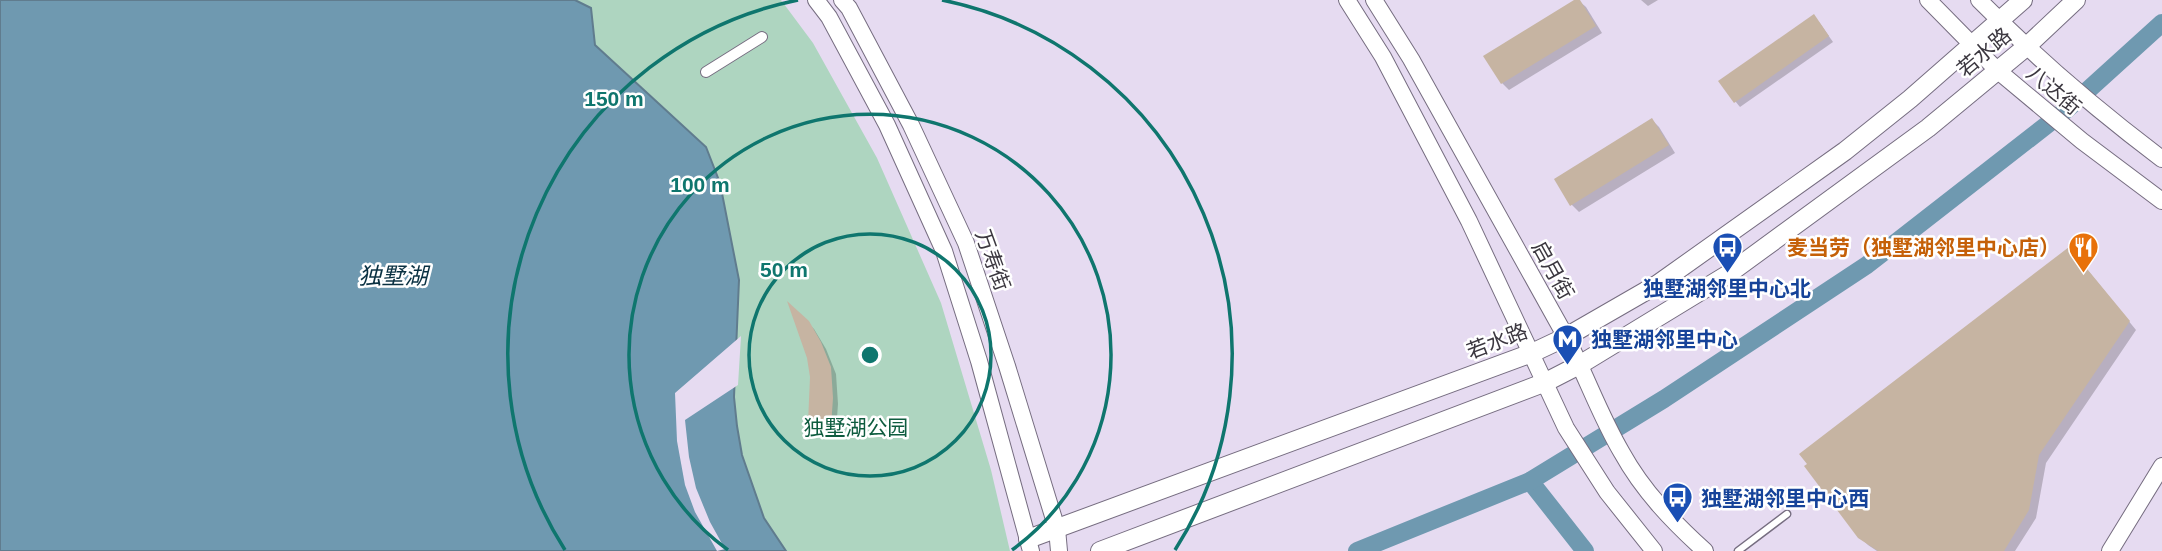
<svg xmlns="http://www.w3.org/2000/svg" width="2162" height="551" viewBox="0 0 2162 551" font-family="Helvetica,'Noto Sans SC',sans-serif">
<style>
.green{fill:#aed5c0}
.water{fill:#6f99b0;stroke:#607c8e;stroke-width:2}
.pier{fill:#e6dbf1}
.shadow{fill:#0003}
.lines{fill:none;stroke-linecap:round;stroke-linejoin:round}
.canal{stroke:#6f99b0;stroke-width:18}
.building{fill:#c6b4a2}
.service-casing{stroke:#766d80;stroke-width:9}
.pedestrian-casing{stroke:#766d80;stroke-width:12}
.tertiary-casing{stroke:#766d80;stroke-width:18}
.secondary-casing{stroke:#766d80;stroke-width:20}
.service{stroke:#fff;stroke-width:6}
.pedestrian{stroke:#fff;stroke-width:10}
.tertiary{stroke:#fff;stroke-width:16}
.secondary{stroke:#fff;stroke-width:18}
.ring{fill:none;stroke:#0f766e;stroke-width:3.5}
.labels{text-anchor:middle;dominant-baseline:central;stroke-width:5;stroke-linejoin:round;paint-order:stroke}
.street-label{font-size:21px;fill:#3c3840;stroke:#fff}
.food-label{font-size:21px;font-weight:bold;fill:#c56008;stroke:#fff;text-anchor:end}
.transit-label{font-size:21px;font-weight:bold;fill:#164399;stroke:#fff;text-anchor:start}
.park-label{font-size:21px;fill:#0e5c3f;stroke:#fff}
.water-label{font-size:23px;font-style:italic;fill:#0a3142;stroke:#fff}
.centre{fill:#0f766e;stroke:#fff;stroke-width:3.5}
.ring-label{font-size:21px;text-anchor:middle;font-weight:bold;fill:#0f766e;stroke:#fff;stroke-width:5;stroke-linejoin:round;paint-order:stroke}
</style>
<rect width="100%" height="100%" fill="#e6dbf1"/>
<path class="green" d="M 575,0 L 781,0 L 813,43 L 877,158 L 941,303 L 991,470 L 1010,551 L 786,551 L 764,518 L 742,455 L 737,426 L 734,397 L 739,280 L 720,183 L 706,147 L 595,45 L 591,8 Z"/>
<path class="water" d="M 0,0 L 575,0 L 591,8 L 595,45 L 706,147 L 720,183 L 739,280 L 734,397 L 737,426 L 742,455 L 764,518 L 786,551 L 0,551 Z"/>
<path class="pier" d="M 741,336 L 738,385 L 685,420 L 689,457 L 696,488 L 710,522 L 725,549 L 717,551 L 695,512 L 685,485 L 677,441 L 675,393 Z"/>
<g class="shadow">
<path d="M 1578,0 L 1586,7 L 1602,33 L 1509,90 L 1502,83 Z"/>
<path d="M 1641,0 L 1658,0 L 1648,6 Z"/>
<path d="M 1819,22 L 1833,42 L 1740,107 L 1735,101 Z"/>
<path d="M 1652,120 L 1659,127 L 1675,153 L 1579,212 L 1572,205 L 1556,179 Z"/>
<path d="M 2077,257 L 2136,330 L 2046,463 L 2036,518 L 2015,551 L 1877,551 L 1868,545 L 1860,537 Z"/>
<path d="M 791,307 L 814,329 L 826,349 L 836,374 L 838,404 L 836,431 L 816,427 L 810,422 L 812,377 L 809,357 Z"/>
</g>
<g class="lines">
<g class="canal">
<path d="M 1530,481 L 1585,551"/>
<path d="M 1357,551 L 1530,481 L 1664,399 L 1867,265 L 2066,110 L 2162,23"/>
</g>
</g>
<g class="building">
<path d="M 1574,0 L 1580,0 L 1596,26 L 1501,84 L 1483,56 Z"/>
<path d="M 1814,14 L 1829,36 L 1734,103 L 1718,81 Z"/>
<path d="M 1652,118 L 1669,145 L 1570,206 L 1554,179 Z"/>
<path d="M 2069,247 L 2130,321 L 2039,455 L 2029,510 L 2004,551 L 1878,551 L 1858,538 L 1804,466 L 1807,464 L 1799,454 Z"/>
<path d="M 787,301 L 809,321 L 821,342 L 831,367 L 833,398 L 831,427 L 808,423 L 810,377 L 807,358 Z"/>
</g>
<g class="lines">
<defs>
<path id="service" d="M 1738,551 L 1787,514"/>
<path id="pedestrian" d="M 706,72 L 762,37"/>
<g id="tertiary">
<path d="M 816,0 L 829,17 L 887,125 L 944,251 L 979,361 L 1031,551"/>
<path d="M 842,0 L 849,8 L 911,125 L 966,243 L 1007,366 L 1057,529 L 1059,551"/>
<path d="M 1347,0 L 1383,57 L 1469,221 L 1566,428 L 1607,492 L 1654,551"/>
<path d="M 1374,0 L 1411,59 L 1566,337 C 1586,375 1600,416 1622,453 C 1643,491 1673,522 1705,551"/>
<path d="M 1928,0 L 1997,70 L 2082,141 L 2162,201"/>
<path d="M 1979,0 C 2036,58 2097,110 2162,159"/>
<path d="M 2110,551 L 2162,466"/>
</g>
<g id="secondary">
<path d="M 1028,539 L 1532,353 L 1566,337 L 1658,284 L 1845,151 L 1910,99 L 2023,0"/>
<path d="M 1100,551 L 1546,382 L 1581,364 L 1727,275 L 1928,128 L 2026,47 L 2076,0"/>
</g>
</defs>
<use href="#service" class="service-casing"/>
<use href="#pedestrian" class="pedestrian-casing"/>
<use href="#tertiary" class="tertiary-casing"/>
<use href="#secondary" class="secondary-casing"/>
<use href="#service" class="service"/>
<use href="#pedestrian" class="pedestrian"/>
<use href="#tertiary" class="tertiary"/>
<use href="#secondary" class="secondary"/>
</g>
<g class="ring">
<circle cx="870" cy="355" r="121"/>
<path d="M728 550A241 241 0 1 1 1012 550"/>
<path d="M565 550A362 362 0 0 1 798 0M942 0A362 362 0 0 1 1175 550"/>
</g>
<defs>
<symbol id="restaurant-pin" viewBox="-11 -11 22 30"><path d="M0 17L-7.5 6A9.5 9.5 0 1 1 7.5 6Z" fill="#e8710a" stroke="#fff"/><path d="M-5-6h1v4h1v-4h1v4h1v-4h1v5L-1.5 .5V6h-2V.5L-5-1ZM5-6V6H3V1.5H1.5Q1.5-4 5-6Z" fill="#fff"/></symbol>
<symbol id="bus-pin" viewBox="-11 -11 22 30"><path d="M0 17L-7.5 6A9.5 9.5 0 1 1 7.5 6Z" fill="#1a4fb4" stroke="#fff"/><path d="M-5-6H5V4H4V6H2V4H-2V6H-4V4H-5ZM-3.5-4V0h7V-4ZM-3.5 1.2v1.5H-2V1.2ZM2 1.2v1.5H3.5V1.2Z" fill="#fff"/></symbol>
<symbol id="metro-pin" viewBox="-11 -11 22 30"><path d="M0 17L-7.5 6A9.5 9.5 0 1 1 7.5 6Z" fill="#1a4fb4" stroke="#fff"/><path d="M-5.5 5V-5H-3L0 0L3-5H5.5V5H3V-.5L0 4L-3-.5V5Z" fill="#fff"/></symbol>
</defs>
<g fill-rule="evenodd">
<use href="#restaurant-pin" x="2066" y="230" width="35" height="47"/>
<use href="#bus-pin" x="1710" y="230" width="35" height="47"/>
<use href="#metro-pin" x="1550" y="322" width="35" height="47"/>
<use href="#bus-pin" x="1660" y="480" width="35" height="47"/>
</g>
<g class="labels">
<g class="street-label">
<text transform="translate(1984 52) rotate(-40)">若水路</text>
<text transform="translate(2054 90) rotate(40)">八达街</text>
<text transform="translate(993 260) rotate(70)">万寿街</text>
<text transform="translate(1553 270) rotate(61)">启月街</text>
<text transform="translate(1497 341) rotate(-21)">若水路</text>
</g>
<g class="food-label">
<text x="2060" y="247">麦当劳（独墅湖邻里中心店）</text>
</g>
<g class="transit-label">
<text x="1727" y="288" text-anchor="middle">独墅湖邻里中心北</text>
<text x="1591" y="339">独墅湖邻里中心</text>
<text x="1701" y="498">独墅湖邻里中心西</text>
</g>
<g class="park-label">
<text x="856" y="427">独墅湖公园</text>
</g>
<g class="water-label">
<text x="393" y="276">独墅湖</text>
</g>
</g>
<circle cx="870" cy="355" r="10" class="centre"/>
<g class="ring-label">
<text x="614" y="106">150 m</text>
<text x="700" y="192">100 m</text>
<text x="784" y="277">50 m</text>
</g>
</svg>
